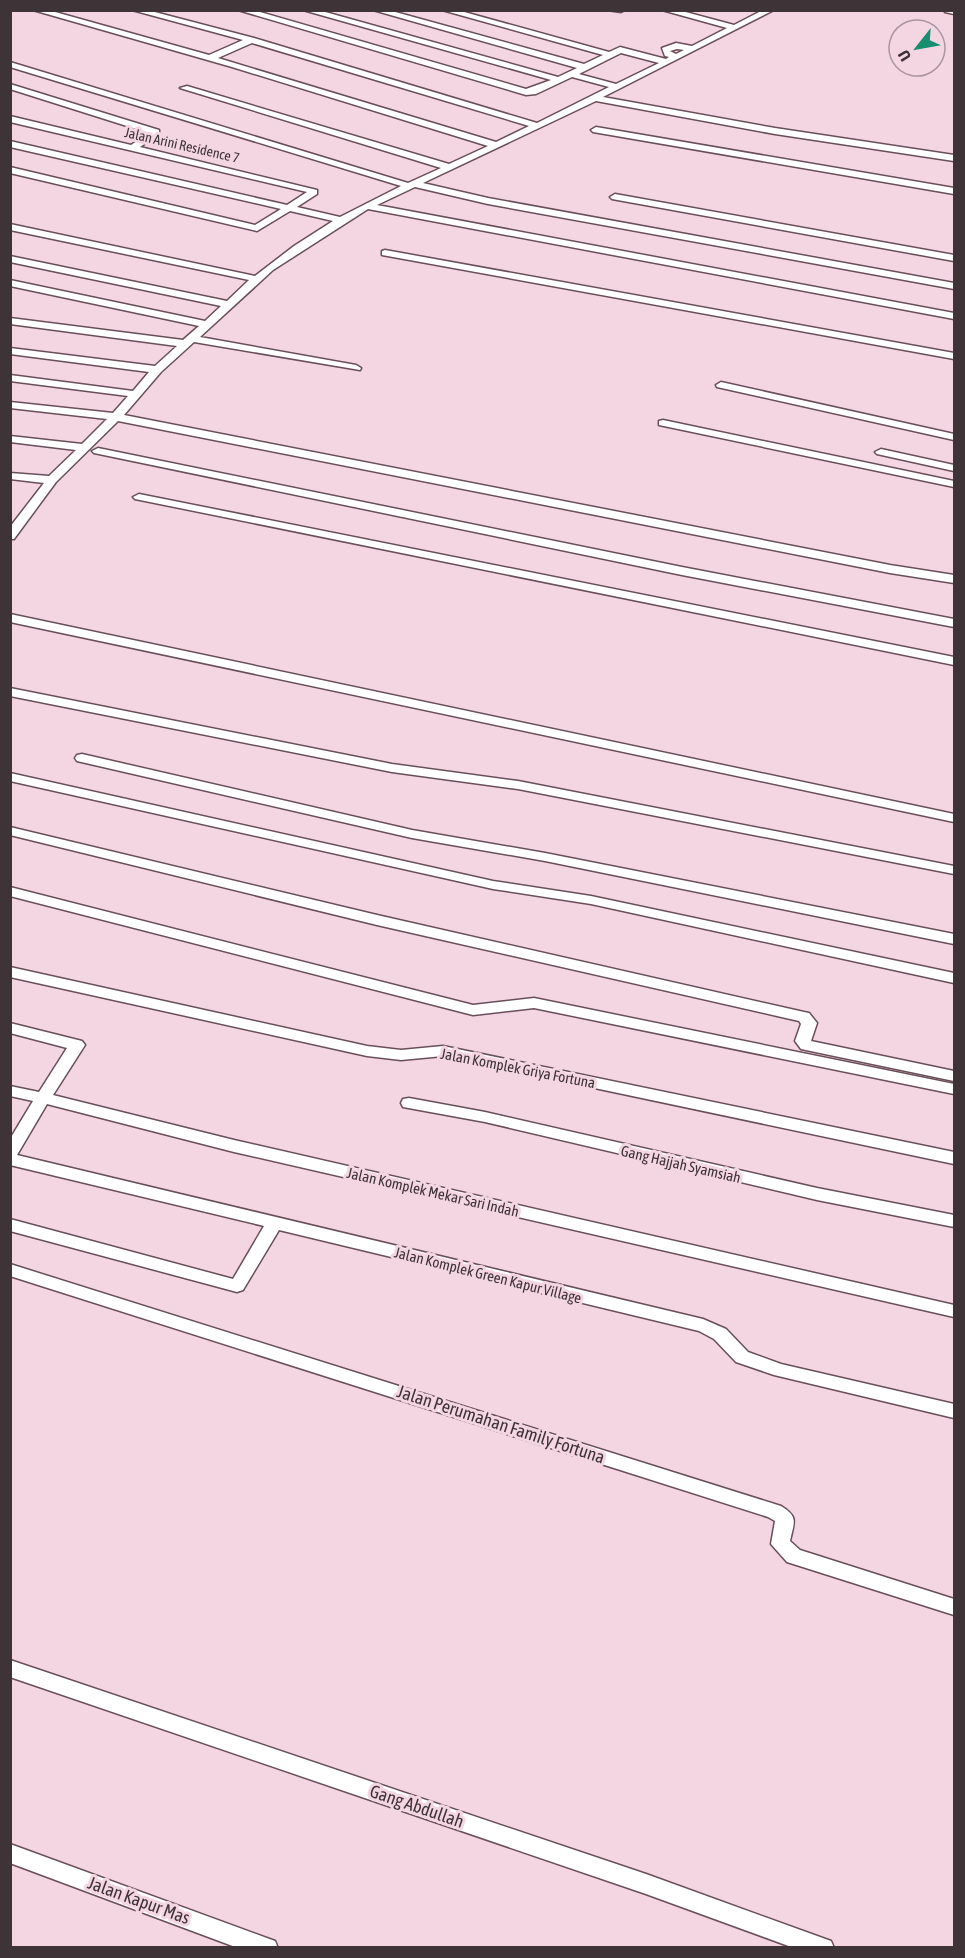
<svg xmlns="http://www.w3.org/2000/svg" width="965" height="1958" viewBox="0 0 965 1958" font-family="'Asap Condensed',sans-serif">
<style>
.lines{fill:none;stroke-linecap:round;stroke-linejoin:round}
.minor-casing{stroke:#684f5a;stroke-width:3}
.minor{fill:#fff;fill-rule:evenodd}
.labels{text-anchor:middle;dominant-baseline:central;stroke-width:6;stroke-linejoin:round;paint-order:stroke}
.far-street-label{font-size:14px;fill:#3e3337;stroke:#f4d6e3}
.street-label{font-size:15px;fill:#3e3337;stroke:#f4d6e3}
.near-street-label{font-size:18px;fill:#3e3337;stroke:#f4d6e3}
</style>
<rect width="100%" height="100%" fill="#f4d6e3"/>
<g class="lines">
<defs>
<g id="minor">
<path d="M 33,10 L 48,10 L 209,55 L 243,40 L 132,10 L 147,10 L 254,38 L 537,123 L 609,87 L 572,77 L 536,94 L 526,95 L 238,10 L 253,10 L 526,89 L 551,80 L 303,10 L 318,10 L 558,77 L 577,68 L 373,10 L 388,10 L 584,64 L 603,55 L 442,10 L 457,10 L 609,52 L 620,47 L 666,59 L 669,57 L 665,56 L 662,48 L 676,43 L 692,46 L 727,28 L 662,10 L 678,10 L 734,25 L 763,10 L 774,10 L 603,97 L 775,128 L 954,155 L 954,161 L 775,134 L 596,101 L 423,183 L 488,198 L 954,283 L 954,289 L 488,204 L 415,187 L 377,205 L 954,313 L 954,319 L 368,209 L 273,270 L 200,337 L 356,365 L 361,368 L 360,370 L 194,342 L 161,372 L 124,415 L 890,565 L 954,575 L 954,583 L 890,573 L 118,421 L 56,482 L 14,539 L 10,539 L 10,527 L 44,483 L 10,479 L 10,473 L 49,476 L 76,450 L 10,442 L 10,436 L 82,444 L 107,419 L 10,408 L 10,402 L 113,413 L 128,396 L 10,381 L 10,375 L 133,391 L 149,372 L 10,354 L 10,348 L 155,366 L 177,346 L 10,324 L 10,318 L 183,340 L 199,326 L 10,286 L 10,280 L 205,321 L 221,306 L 10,262 L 10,256 L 227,301 L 249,280 L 10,230 L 10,224 L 255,276 L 294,246 L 333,221 L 290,211 L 257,231 L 10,173 L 10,167 L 255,225 L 281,209 L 10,147 L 10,141 L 287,205 L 307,192 L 10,122 L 10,116 L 131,145 L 149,133 L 10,89 L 10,84 L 159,130 L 159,134 L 140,147 L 317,190 L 317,194 L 297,207 L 340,217 L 401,186 L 10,67 L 10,62 L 408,183 L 441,168 L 180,88 L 187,86 L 449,164 L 488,146 L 232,67 ZM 252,43 L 529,126 L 496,142 L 218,58 ZM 677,49 L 684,50 L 676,54 L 670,51 ZM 621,53 L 659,63 L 616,84 L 579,74 Z"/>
<path d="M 607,10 L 625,10 L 621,12 Z"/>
<path d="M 944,10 L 954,10 L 954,14 L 945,12 Z"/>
<path d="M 596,127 L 954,188 L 954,194 L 593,132 L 591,130 Z"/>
<path d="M 615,194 L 954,255 L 954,261 L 612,199 L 610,197 Z"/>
<path d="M 385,250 L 954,353 L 954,359 L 382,255 L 382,251 Z"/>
<path d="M 721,382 L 954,434 L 954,440 L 717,387 L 716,385 Z"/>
<path d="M 663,420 L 954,481 L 954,487 L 659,425 L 659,421 Z"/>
<path d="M 98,448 L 682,567 L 954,619 L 954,627 L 682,575 L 94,453 L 92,451 Z"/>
<path d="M 881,449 L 954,465 L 954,471 L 877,454 L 875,452 Z"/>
<path d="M 139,494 L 954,657 L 954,665 L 135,499 L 133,497 Z"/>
<path d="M 10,614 L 954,814 L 954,822 L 10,622 Z"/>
<path d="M 10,688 L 392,764 L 518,781 L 954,866 L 954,874 L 518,789 L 392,772 L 10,696 Z"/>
<path d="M 82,754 L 412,830 L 545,853 L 954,934 L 954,944 L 545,861 L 412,838 L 77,761 L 75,758 L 77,755 Z"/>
<path d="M 10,773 L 493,881 L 591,896 L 954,973 L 954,983 L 591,904 L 493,889 L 10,781 Z"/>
<path d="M 10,827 L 377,915 L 804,1012 L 809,1013 L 817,1023 L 811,1041 L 954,1071 L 954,1081 L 801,1049 L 795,1041 L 801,1024 L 799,1021 L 377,925 L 10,835 Z"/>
<path d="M 10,887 L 473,1005 L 534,998 L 954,1084 L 954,1094 L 534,1008 L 473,1015 L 10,896 Z"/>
<path d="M 10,967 L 367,1046 L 401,1050 L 443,1046 L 954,1152 L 954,1164 L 443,1056 L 401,1060 L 367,1056 L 10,977 Z"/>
<path d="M 10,1023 L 82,1041 L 85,1045 L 53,1095 L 234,1140 L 954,1305 L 954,1317 L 234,1152 L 47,1104 L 17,1155 L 703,1319 L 726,1329 L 748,1352 L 781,1364 L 954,1404 L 954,1418 L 774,1375 L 736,1362 L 714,1339 L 699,1331 L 279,1230 L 243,1290 L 237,1292 L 10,1231 L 10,1219 L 233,1279 L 264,1226 L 10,1165 L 10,1139 L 33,1101 L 10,1096 L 10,1086 L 39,1092 L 67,1048 L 10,1033 Z"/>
<path d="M 409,1098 L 485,1112 L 817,1188 L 954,1215 L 954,1227 L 817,1200 L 485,1122 L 403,1107 L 401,1103 L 403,1099 Z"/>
<path d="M 10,1264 L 781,1506 C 799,1517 794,1522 790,1541 L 800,1550 L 954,1599 L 954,1615 L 787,1562 L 771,1544 L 775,1521 L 768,1517 L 10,1276 Z"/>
<path d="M 10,1660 L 646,1874 L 831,1941 L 834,1948 L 794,1948 L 646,1894 L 10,1677 Z"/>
<path d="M 10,1844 L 275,1941 L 278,1948 L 238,1948 L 10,1863 Z"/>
</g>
</defs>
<use href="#minor" class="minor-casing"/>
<use href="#minor" class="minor"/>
</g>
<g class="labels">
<g class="far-street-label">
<text transform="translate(182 145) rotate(13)">Jalan Arini Residence 7</text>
</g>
<g class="street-label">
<text transform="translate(518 1068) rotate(11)">Jalan Komplek Griya Fortuna</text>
<text transform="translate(681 1164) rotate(13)">Gang Hajjah Syamsiah</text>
<text transform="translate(433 1192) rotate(13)">Jalan Komplek Mekar Sari Indah</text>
<text transform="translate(488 1275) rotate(14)">Jalan Komplek Green Kapur Village</text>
</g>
<g class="near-street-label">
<text transform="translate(501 1424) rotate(18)">Jalan Perumahan Family Fortuna</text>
<text transform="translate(417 1806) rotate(19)">Gang Abdullah</text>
<text transform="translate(139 1900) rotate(20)">Jalan Kapur Mas</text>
</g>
</g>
<rect width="965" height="1958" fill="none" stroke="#3e3337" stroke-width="24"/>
<g transform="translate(917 48) rotate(239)"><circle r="28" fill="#f4d6e3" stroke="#ab959e" stroke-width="1.5"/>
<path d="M0-4.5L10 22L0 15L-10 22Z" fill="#178e70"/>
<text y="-9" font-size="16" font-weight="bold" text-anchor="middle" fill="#3e3337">U</text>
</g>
</svg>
